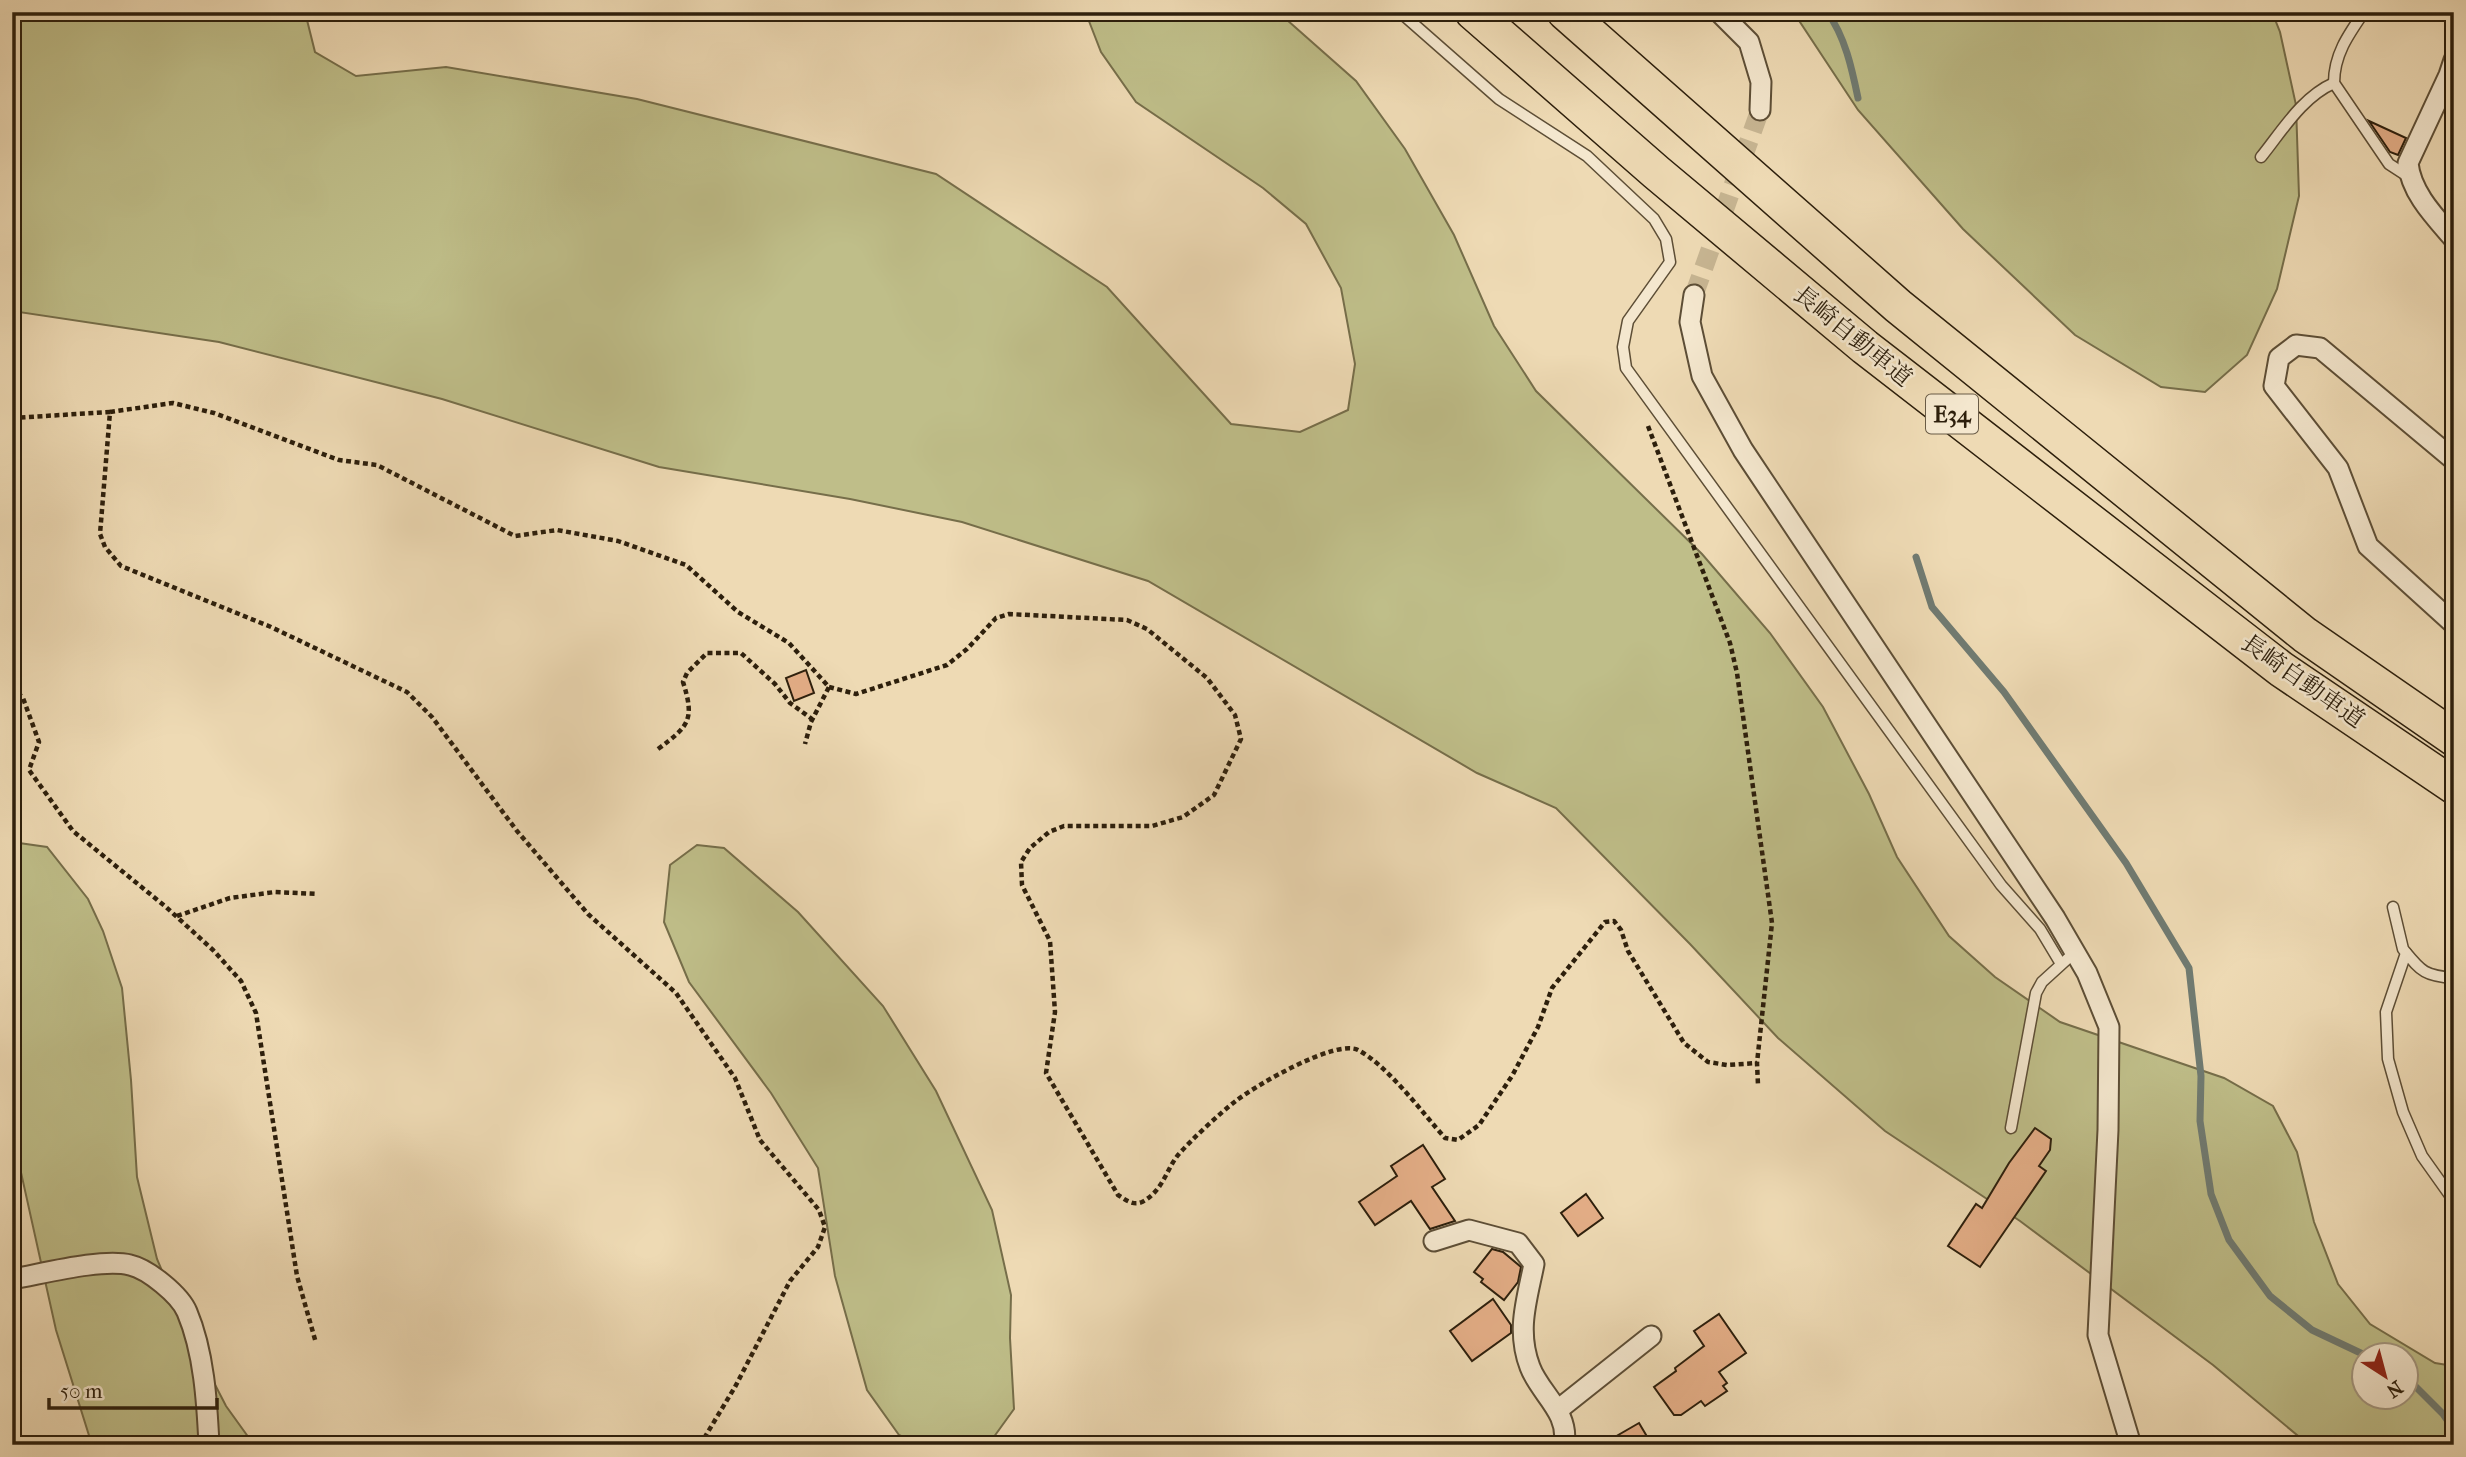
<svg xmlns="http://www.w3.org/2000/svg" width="2466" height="1457" viewBox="0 0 2466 1457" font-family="'IM FELL French Canon','Noto Serif JP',serif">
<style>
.green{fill:#bfbe89;stroke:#766e4a;stroke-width:2;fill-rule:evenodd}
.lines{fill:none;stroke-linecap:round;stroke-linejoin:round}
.stream{stroke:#707b72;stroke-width:7}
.building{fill:#e4ae87;stroke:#2d1f0c;stroke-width:2}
.street-tunnel{stroke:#c7b592;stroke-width:19;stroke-dasharray:19 10;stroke-linecap:butt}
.lane-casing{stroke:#5d4e36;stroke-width:13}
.street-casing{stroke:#5d4e36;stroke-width:23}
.highway-casing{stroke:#2d1f0c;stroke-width:38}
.path{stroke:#2d1f0c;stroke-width:4.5;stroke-dasharray:5 3.5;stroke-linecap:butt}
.lane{stroke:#f4e7ce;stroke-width:10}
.street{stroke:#f4e7ce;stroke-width:19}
.highway{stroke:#eedab4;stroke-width:35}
.labels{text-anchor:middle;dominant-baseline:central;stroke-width:5;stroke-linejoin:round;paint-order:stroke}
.shield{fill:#f4e7ce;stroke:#695b46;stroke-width:2}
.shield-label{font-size:23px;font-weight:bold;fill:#2d1f0c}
.street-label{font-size:24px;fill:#2d1f0c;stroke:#f4e7ce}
</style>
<rect width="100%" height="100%" fill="#eedab4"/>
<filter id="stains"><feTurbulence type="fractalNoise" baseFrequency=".00286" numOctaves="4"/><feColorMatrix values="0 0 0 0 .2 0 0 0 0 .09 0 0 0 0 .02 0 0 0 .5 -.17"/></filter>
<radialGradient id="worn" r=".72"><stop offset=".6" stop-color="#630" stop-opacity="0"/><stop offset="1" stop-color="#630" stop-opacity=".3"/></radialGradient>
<g class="green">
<path d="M 12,12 L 305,12 L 315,52 L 356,76 L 446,67 L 637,99 L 936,174 L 1107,287 L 1231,424 L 1300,432 L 1348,410 L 1355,364 L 1341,288 L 1306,224 L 1263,188 L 1136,102 L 1101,52 L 1087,16 L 1090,12 L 1278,12 L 1356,81 L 1405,149 L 1454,235 L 1494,326 L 1536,391 L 1702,554 L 1770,633 L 1823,707 L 1869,794 L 1897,857 L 1949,936 L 1995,977 L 2060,1022 L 2224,1078 L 2273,1106 L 2297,1152 L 2314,1222 L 2338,1284 L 2370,1324 L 2435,1363 L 2454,1366 L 2454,1445 L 2309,1445 L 2213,1365 L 2020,1221 L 1885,1131 L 1778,1038 L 1690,944 L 1556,808 L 1477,773 L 1148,581 L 962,522 L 850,499 L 659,467 L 442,399 L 219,342 L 12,311 ZM 2364,1356 L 2406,1356 L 2406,1398 L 2364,1398 Z"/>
<path d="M 1796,12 L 2272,12 L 2280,32 L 2296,105 L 2299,196 L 2277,289 L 2247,355 L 2205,392 L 2161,387 L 2075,335 L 1963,229 L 1858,110 L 1798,19 Z"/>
<path d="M 12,842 L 47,847 L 88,899 L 103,931 L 122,988 L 131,1080 L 137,1177 L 157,1259 L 189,1334 L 226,1406 L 254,1445 L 92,1445 L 56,1330 L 12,1132 Z"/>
<path d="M 697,845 L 724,848 L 798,912 L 883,1006 L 936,1091 L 992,1210 L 1011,1295 L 1010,1338 L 1014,1409 L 988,1445 L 919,1445 L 899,1435 L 867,1390 L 835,1276 L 818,1168 L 771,1093 L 689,982 L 664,922 L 670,865 Z"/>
</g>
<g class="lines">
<g class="stream">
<path d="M 1827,12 C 1845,36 1852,69 1858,98"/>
<path d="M 1916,557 L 1932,607 L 2004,692 L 2126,863 L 2189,968 L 2201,1076 L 2200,1121 L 2211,1194 L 2229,1240 L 2270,1296 L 2312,1330 L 2367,1356"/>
<path d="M 2406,1377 L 2443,1414 L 2454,1430"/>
</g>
</g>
<g class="building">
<path d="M 2369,121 L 2406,138 L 2398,155 L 2390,152 Z"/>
<path d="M 806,670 L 814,693 L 794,701 L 786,678 Z"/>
<path d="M 2035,1128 L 2051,1139 L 2050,1150 L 2039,1166 L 2046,1171 L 1980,1267 L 1948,1246 L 1976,1204 L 1982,1208 L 2009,1163 Z"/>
<path d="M 1423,1145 L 1445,1179 L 1432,1187 L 1455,1221 L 1430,1229 L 1411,1201 L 1375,1225 L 1359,1202 L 1397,1176 L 1391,1166 Z"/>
<path d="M 1586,1194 L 1603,1218 L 1578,1236 L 1561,1213 Z"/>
<path d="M 1492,1249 L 1503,1252 L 1521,1267 L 1518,1282 L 1504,1300 L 1481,1282 L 1483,1279 L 1474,1272 Z"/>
<path d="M 1493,1299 L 1511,1325 L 1511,1333 L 1472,1361 L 1450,1331 Z"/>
<path d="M 1719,1314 L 1746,1353 L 1719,1372 L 1727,1383 L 1723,1386 L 1727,1391 L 1705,1406 L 1701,1401 L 1681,1415 L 1674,1415 L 1654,1387 L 1676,1371 L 1675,1368 L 1704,1346 L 1694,1331 Z"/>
<path d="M 1639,1423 L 1652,1445 L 1601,1445 Z"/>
</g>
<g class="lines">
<path class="street-tunnel" d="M 1694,295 L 1760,110"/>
<defs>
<g id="lane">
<path d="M 1400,12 L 1499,99 L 1587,156 L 1654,219 L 1666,239 L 1670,262 L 1628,321 L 1623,347 L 1626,368 L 2001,885 L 2040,929 L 2061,964"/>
<path d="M 2364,12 C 2348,35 2334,55 2334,83 L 2389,164 L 2409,177"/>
<path d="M 2261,157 C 2282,131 2302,97 2334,83"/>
<path d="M 2393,907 L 2403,949 C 2421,971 2424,976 2454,978"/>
<path d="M 2406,953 L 2386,1012 L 2388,1059 L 2403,1112 L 2422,1156 L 2454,1201"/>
<path d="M 2011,1128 L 2036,993 L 2042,982 L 2075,952"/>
</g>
<g id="street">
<path d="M 1719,12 L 1749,42 L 1761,82 L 1760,110"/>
<path d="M 2454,60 L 2449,75 L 2408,163 C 2411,193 2435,217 2454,239"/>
<path d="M 1694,295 L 1690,322 L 1702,376 L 1743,450 L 2055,918 L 2087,973 L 2109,1027 L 2108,1130 L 2098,1335 L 2131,1445"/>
<path d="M 2454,460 L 2320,348 L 2296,345 L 2279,358 L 2274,386 L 2338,468 L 2368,546 L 2454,624"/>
<path d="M 1434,1241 L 1469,1230 L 1518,1243 L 1534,1264 C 1527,1300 1516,1330 1530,1367 C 1540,1394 1570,1412 1564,1445"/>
<path d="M 12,1279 C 42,1274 102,1258 130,1265 C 148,1269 180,1295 187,1312 C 204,1352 207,1402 209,1445"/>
<path d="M 1559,1409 L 1651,1336"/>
</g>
<g id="highway">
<path d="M 1473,12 L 1656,172 L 1865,347 L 2281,669 L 2454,786"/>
<path d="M 1565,12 L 1898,306 L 2305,635 L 2454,738"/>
</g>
</defs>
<use href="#lane" class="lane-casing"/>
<use href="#street" class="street-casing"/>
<use href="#highway" class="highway-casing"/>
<g class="path">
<path d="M 110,412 L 173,403 L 214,413 L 339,460 L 377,465 L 515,536 L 557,530 L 618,541 L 686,565 L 738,612 L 789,643 L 829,687 L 811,722 L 805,744"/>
<path d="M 12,418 L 110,412 L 100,534 L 105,547 L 121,566 L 271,627 L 407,692 L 432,717 L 517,831 L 588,914 L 676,993 L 735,1078 L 760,1140 L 819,1210 L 825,1227 L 818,1247 L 790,1281 L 735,1387 L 700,1445"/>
<path d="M 1648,426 L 1730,643 L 1737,673 L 1772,923 L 1757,1063 L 1758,1085"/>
<path d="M 12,686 L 23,698 L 39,742 L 29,770 L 73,831 L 166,907 L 213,950 L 241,981 L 256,1013 L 297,1276 L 316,1343"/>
<path d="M 829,687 L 856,694 L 947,665 L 967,649 L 996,618 L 1009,614 L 1127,620 L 1147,629 L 1207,678 L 1235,715 L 1241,739 L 1214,795 L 1183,817 L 1152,826 L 1064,826 L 1049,832 L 1030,848 L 1021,862 L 1022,885 L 1050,941 L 1055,1012 L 1046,1073 L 1118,1195 C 1126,1200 1133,1206 1142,1202 C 1163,1191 1166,1170 1178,1155 C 1192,1139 1219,1114 1237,1100 C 1257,1085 1335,1039 1358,1050 C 1387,1065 1422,1112 1445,1138 L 1458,1140 L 1479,1125 L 1512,1076 L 1538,1027 L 1552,988 L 1605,922 L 1614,921 L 1621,930 L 1628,951 L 1684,1043 L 1708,1062 L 1727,1065 L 1757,1063"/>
<path d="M 658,749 C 689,726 695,720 683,682 L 687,673 L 707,653 L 741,653 L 775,684 L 790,703 L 812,719"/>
<path d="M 177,916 L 230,898 L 275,892 L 318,894"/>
</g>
<use href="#lane" class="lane"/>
<use href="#street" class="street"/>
<use href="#highway" class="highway"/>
</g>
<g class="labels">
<rect class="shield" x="1926" y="394.5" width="52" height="39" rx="5"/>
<g class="shield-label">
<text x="1952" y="414">E34</text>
</g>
<g class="street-label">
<text transform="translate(1853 336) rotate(39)">長崎自動車道</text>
<text transform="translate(2303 681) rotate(35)">長崎自動車道</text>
</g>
</g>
<rect width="2466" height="1457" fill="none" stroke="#eedab4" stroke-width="42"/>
<rect x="14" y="14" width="2438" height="1429" fill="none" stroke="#2d1f0c" stroke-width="3.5"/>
<rect x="21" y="21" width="2424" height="1415" fill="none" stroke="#2d1f0c" stroke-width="2"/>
<g transform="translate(2385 1376) rotate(144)"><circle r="33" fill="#f4e7ce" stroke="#a49780" stroke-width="2"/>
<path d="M0-5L12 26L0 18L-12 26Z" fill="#8f2418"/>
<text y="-10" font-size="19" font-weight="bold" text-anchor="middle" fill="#2d1f0c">N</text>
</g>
<path d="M49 1398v10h168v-10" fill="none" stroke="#2d1f0c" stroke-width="3.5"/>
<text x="60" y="1398" font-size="21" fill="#2d1f0c" stroke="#f4e7ce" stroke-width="5" paint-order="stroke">50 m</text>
<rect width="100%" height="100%" filter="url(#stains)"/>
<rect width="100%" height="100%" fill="url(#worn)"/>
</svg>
